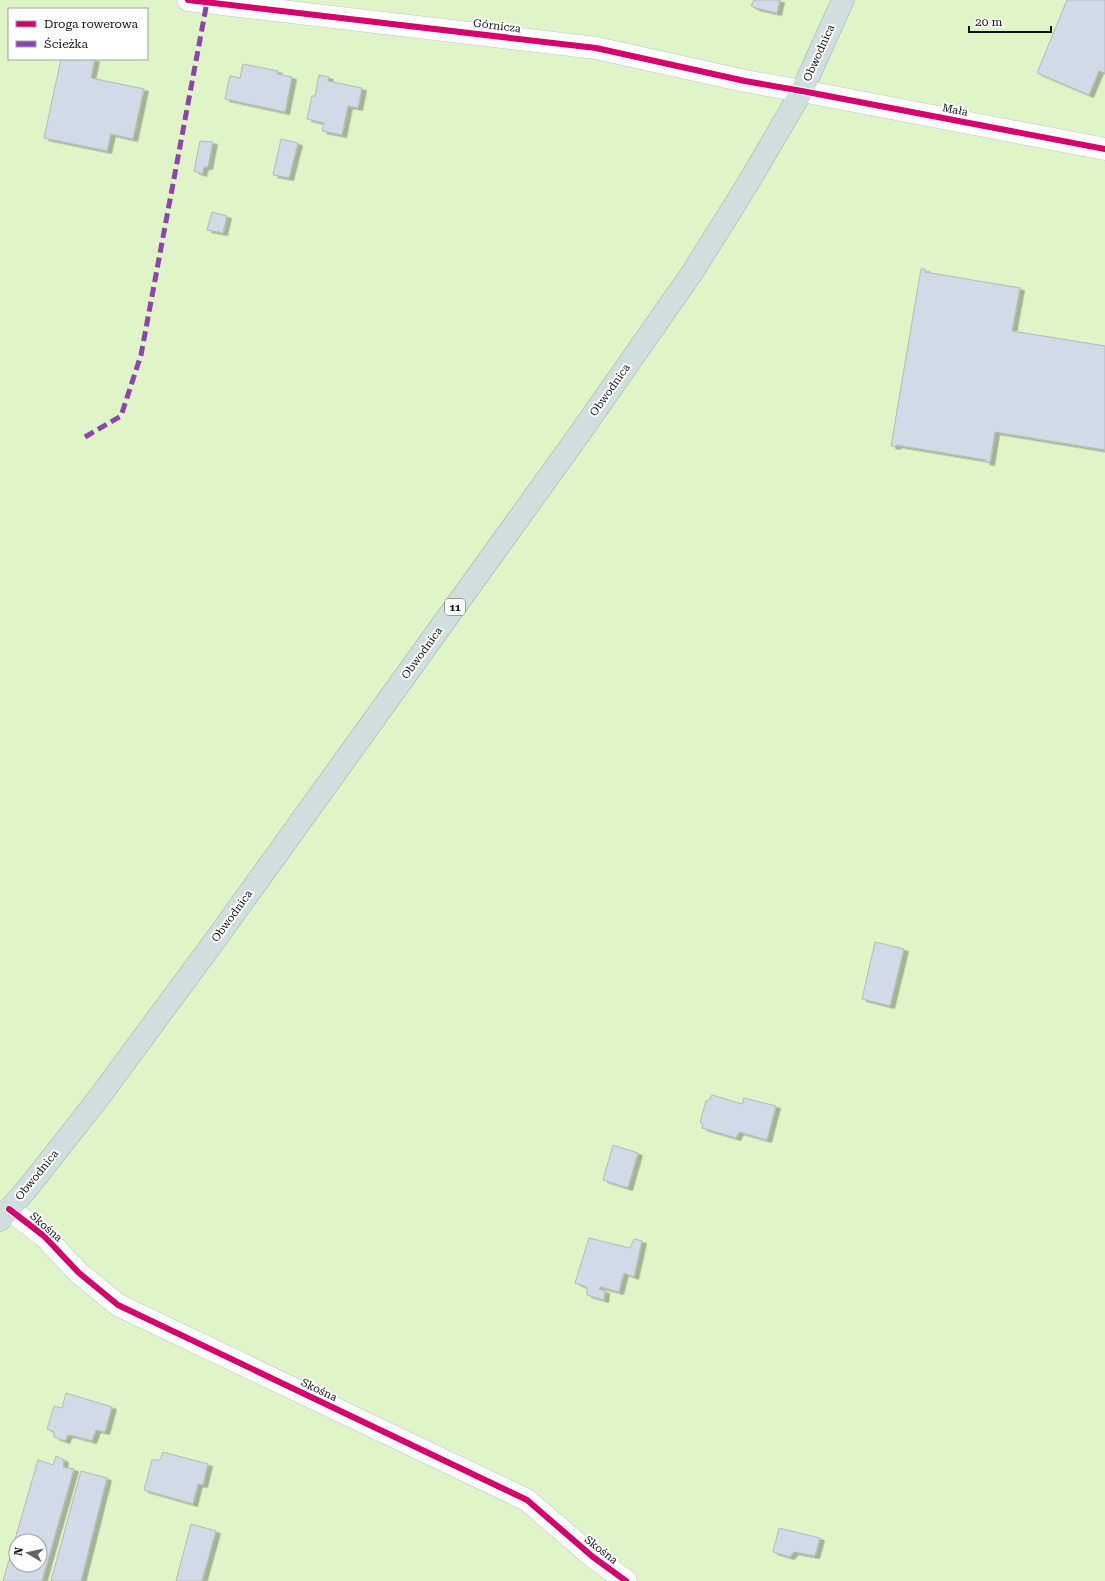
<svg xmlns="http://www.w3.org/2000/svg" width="1105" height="1581" viewBox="0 0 1105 1581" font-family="'Roboto Serif',serif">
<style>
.green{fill:#dff4c7;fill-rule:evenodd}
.building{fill:#d0dbe7;stroke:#b5b7ba;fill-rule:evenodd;filter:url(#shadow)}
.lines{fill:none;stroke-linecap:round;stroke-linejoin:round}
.minor-casing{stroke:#c3c5c8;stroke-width:23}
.highway-casing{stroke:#9fadae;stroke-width:23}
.minor{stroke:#fefefe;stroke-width:22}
.highway{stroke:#d1dede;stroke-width:22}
.quiet{stroke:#8e44ad;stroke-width:5;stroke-dasharray:10 5;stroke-linecap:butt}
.cycleway-casing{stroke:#fff;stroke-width:8}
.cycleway{stroke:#d6006c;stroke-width:6}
.labels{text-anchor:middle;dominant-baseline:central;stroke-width:4;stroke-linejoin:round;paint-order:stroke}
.shield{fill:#fff;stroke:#585a5d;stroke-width:1}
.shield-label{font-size:10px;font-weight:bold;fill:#111417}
.street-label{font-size:11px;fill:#111417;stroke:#fff}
</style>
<defs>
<filter id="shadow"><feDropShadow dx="4.5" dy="2.5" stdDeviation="0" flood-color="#0004"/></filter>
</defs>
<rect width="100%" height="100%" fill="#f6f8fb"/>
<path class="green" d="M 0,0 L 1105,0 L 1105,1581 L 0,1581 ZM 9,9 L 147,9 L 147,59 L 9,59 ZM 16,1541 L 40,1541 L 40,1565 L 16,1565 Z"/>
<g class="building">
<path d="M 754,0 L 780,0 L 777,13 L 755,8 L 751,6 Z"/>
<path d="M 1067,0 L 1105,0 L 1105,73 L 1099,71 L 1089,95 L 1037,73 Z"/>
<path d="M 61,59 L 95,59 L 91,78 L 144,89 L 133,139 L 111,134 L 107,151 L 44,138 Z"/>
<path d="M 243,64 L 278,71 L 277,74 L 292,77 L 285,112 L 225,99 L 230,76 L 240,78 Z"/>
<path d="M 319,75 L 329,77 L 328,81 L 362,88 L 358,108 L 348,106 L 342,135 L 322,131 L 324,123 L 307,119 L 312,96 L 315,96 Z"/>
<path d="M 281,139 L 298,143 L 289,178 L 273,175 Z"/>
<path d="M 200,141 L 213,142 L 208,167 L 204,167 L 202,174 L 194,171 Z"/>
<path d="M 212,212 L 227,216 L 223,233 L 207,230 Z"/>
<path d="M 921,269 L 925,269 L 925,272 L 1020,288 L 1012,331 L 1105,346 L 1105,450 L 995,432 L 990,463 L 985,462 L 986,460 L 896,445 L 896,447 L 891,446 Z"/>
<path d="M 875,942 L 904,949 L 890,1006 L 862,999 Z"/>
<path d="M 712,1095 L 742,1104 L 744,1098 L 776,1106 L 767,1140 L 739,1132 L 736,1138 L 702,1128 L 703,1124 L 700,1122 L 706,1101 L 709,1100 Z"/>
<path d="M 613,1145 L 638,1153 L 628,1188 L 603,1180 Z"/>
<path d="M 589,1238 L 630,1248 L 634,1239 L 642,1241 L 634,1277 L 624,1273 L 619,1292 L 601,1287 L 599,1289 L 605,1291 L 604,1300 L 587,1295 L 587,1287 L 575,1283 Z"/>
<path d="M 66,1393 L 112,1407 L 105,1432 L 96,1430 L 92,1441 L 70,1435 L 68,1435 L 65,1441 L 54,1437 L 54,1432 L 47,1429 L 54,1406 L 62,1408 Z"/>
<path d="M 163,1452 L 208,1464 L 203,1485 L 198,1484 L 193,1504 L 144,1490 L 152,1460 L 160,1460 Z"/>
<path d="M 56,1456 L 64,1460 L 63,1467 L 74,1469 L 42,1581 L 3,1581 L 38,1460 L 53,1465 ZM 16,1541 L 40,1541 L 40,1565 L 16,1565 Z"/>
<path d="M 81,1471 L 107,1478 L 81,1581 L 51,1581 Z"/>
<path d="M 191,1524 L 216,1531 L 202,1581 L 176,1581 Z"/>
<path d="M 779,1528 L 820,1538 L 815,1556 L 794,1552 L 790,1557 L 773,1552 Z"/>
</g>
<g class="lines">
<defs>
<g id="minor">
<path d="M 188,0 L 596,48 L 745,81 L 802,91 L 1105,149"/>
<path d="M 9,1209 L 44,1236 L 79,1273 L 118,1305 L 527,1500 L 593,1557 L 626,1581"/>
</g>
<path id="highway" d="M 0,1220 L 27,1189 L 97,1100 L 216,939 L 578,436 L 692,273 L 747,185 L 802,91 L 843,0"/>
</defs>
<use href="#minor" class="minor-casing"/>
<use href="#highway" class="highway-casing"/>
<use href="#minor" class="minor"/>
<use href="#highway" class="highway"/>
<path class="quiet" d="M 85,437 L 121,416 L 141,355 L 207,2"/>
<defs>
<g id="cycleway">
<path d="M 188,0 L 596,48 L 745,81 L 802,91 L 1105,149"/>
<path d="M 9,1209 L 44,1236 L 79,1273 L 118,1305 L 527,1500 L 593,1557 L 626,1581"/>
</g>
</defs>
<use href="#cycleway" class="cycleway-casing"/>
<use href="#cycleway" class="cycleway"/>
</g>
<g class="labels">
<rect class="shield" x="445" y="599" width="20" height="16" rx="3"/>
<g class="shield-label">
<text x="455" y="607">11</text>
</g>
<g class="street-label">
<text transform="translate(497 26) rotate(7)">Górnicza</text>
<text transform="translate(819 53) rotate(-66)">Obwodnica</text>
<text transform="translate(955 110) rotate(11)">Mała</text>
<text transform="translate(610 390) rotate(-55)">Obwodnica</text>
<text transform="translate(422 653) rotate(-54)">Obwodnica</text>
<text transform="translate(232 916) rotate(-54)">Obwodnica</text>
<text transform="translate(37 1175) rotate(-51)">Obwodnica</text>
<text transform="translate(46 1227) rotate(41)">Skośna</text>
<text transform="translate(319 1390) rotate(26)">Skośna</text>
<text transform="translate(601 1550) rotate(38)">Skośna</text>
</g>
</g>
<rect x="8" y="8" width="140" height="52" fill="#ffffff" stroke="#a0a1a2"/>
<rect x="16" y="21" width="20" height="6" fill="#d6006c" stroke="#a0a1a2"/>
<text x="44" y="28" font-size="12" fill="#111417">Droga rowerowa</text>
<rect x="16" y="41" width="20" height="6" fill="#8e44ad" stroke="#a0a1a2"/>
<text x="44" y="48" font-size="12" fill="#111417">Ścieżka</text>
<g transform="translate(28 1553) rotate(279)"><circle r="19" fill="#ffffff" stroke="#a0a1a2"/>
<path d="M0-3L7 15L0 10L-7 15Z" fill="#616467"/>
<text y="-6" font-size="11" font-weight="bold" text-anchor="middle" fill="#111417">N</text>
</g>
<path d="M969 26v6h82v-6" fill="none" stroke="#111417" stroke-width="2"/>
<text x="975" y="26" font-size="12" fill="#111417" stroke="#ffffff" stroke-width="3" paint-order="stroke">20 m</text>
</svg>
